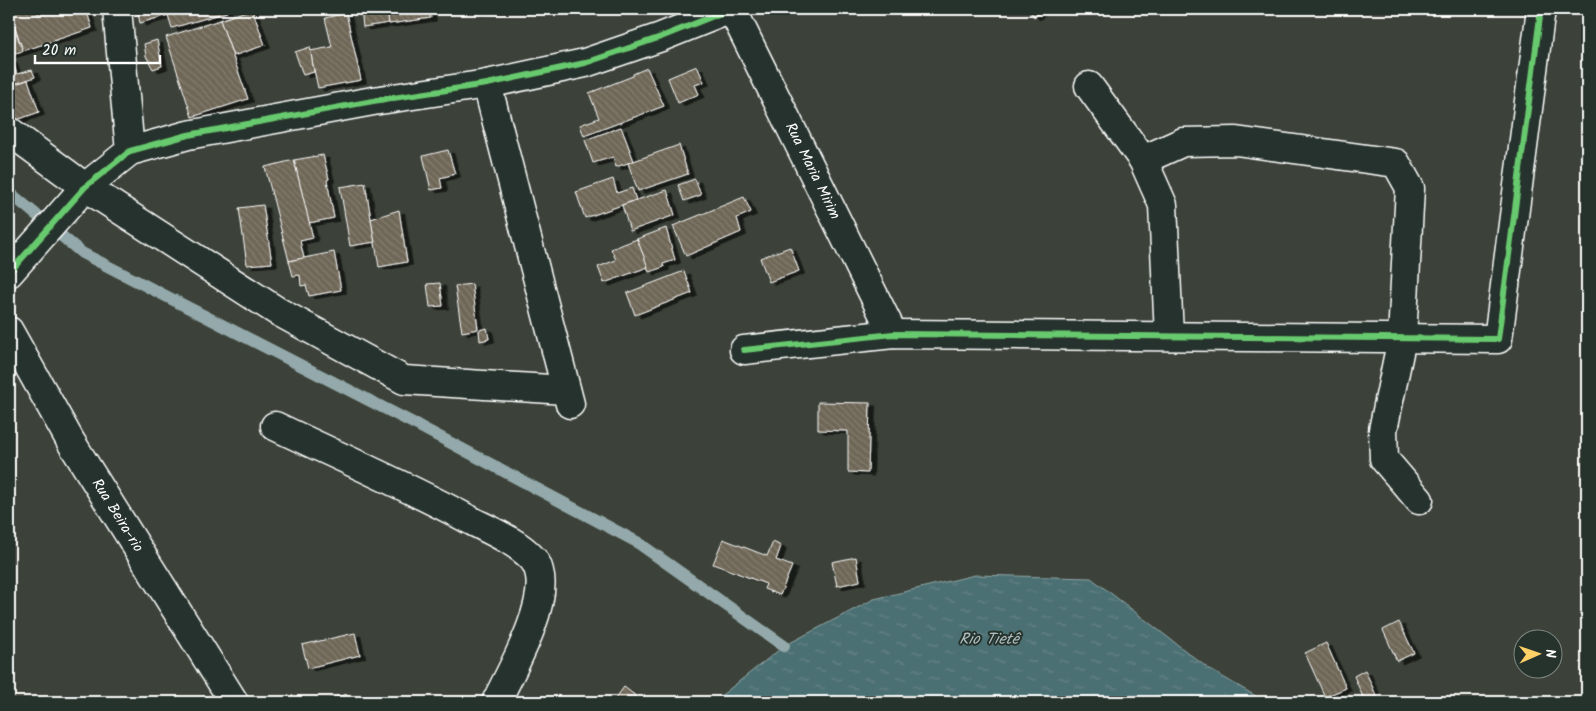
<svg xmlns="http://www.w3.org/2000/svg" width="1596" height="711" viewBox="0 0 1596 711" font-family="Kalam,sans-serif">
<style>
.water{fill:url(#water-ripples);stroke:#94a9ab}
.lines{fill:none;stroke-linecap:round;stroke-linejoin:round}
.stream{stroke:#94a9ab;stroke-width:12}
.building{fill:url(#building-back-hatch);stroke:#fff;filter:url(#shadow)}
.minor-casing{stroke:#fff;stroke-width:31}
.minor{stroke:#26332d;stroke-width:28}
.cycleway-casing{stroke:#26332d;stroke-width:9}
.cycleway{stroke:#67ca6e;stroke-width:6}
.labels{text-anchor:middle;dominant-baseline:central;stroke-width:4;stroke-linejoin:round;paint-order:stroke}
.street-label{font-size:15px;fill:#fff;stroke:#26332d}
.water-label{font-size:16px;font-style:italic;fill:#aebec0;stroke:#26332d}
</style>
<defs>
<pattern id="water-ripples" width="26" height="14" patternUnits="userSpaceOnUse" patternTransform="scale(1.25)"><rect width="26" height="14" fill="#4c6f73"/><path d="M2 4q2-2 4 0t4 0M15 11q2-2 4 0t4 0" fill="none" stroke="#678588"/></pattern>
<pattern id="building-back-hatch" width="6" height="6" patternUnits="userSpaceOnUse" patternTransform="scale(1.25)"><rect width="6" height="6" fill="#6e6656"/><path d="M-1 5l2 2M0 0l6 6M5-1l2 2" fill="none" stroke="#847d6f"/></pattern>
<filter id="shadow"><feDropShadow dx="5.5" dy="3" stdDeviation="0" flood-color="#0009"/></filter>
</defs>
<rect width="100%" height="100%" fill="#3c4239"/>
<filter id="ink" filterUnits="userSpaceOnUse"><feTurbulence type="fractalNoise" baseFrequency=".02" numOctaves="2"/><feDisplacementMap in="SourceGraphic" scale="10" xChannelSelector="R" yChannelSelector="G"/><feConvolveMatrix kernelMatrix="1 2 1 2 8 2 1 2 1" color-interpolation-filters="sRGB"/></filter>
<g filter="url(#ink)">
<path class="water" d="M 975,575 L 1091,578 L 1209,669 L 1266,702 L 713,702 L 784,646 L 874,599 Z"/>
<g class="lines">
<path class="stream" d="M 9,192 L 82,253 L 417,425 L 637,542 L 784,646"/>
</g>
<g class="building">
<path d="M 9,9 L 36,9 L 38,14 L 53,9 L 86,9 L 92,28 L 23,51 Z"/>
<path d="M 137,9 L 226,9 L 227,12 L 172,28 L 168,15 L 140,23 Z"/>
<path d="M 252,9 L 265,45 L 233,56 L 220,20 Z"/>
<path d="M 361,9 L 387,9 L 389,23 L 363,27 Z"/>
<path d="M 387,9 L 429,9 L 431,18 L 389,24 Z"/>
<path d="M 475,9 L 501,9 L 501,10 L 476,13 Z"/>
<path d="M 1028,9 L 1045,9 L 1034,17 Z"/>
<path d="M 346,13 L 361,80 L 318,88 L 310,51 L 332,47 L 325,18 Z"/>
<path d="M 11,20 L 23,51 L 9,55 L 9,21 Z"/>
<path d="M 220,20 L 248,99 L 192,117 L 166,37 Z"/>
<path d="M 157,40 L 162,66 L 153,69 L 146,56 L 144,44 Z"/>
<path d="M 310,47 L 314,72 L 303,75 L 295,52 Z"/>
<path d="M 11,59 L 17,74 L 32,70 L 35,77 L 9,86 L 9,60 Z"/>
<path d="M 697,66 L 704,82 L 695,85 L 699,94 L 678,103 L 668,78 Z"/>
<path d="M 647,68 L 664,106 L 584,136 L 580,125 L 599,118 L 589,93 L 633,76 L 633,74 Z"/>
<path d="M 28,80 L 39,112 L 14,121 L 9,107 L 9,86 Z"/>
<path d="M 621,127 L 634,161 L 616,167 L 613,157 L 593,163 L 585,140 Z"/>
<path d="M 679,145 L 688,174 L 638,191 L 628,163 Z"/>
<path d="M 448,150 L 455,174 L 440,178 L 442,188 L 431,190 L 423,156 Z"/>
<path d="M 323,155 L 329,179 L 327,180 L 334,218 L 309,223 L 294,160 Z"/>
<path d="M 294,160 L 313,238 L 300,241 L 304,258 L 289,261 L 265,167 Z"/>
<path d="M 613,179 L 617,193 L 632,188 L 636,200 L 585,218 L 576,192 Z"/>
<path d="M 695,179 L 701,195 L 684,201 L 678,185 Z"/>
<path d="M 365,183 L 375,242 L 350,246 L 340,187 Z"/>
<path d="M 667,190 L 675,215 L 630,231 L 622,205 Z"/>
<path d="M 744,197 L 751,212 L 737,218 L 741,232 L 686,256 L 673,226 Z"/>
<path d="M 263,205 L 272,263 L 247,265 L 239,208 Z"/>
<path d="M 399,210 L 407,262 L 379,267 L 371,219 Z"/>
<path d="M 666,228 L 675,260 L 663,264 L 664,267 L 649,272 L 637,239 Z"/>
<path d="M 637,239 L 648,267 L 604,283 L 598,267 L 616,260 L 611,249 Z"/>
<path d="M 790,247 L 799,271 L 769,282 L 760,258 Z"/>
<path d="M 334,252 L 341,290 L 309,296 L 306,285 L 301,286 L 300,275 L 293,276 L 289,261 Z"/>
<path d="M 684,271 L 692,293 L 635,315 L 627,293 Z"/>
<path d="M 440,283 L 443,306 L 430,307 L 427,284 Z"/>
<path d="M 472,284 L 478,329 L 462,332 L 455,286 Z"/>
<path d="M 487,328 L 489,339 L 480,341 L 479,330 Z"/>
<path d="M 818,402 L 870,403 L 868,473 L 848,472 L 848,431 L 818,430 Z"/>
<path d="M 723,539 L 767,556 L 773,542 L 781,546 L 776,560 L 792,566 L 780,595 L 764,589 L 766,584 L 713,564 Z"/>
<path d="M 856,557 L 860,581 L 837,586 L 832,562 Z"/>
<path d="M 1399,622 L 1414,653 L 1397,661 L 1383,630 Z"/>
<path d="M 355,633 L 360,655 L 308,668 L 302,645 Z"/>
<path d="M 1326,643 L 1346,688 L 1325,697 L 1305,653 Z"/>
<path d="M 1365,670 L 1379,702 L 1365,702 L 1354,676 Z"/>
<path d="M 624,687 L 636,696 L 632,702 L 613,702 Z"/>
<path d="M 347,694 L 349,702 L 323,702 L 323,701 Z"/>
</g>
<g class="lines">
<defs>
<g id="minor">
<path d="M 117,9 L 130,151"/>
<path id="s1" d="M 732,9 L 893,334"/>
<path d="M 487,84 L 570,404"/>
<path d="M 1089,86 L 1143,160 L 1183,142 L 1236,141 L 1396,163 L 1410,188 L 1402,338 L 1383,430 L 1384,459 L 1419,500"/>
<path d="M 9,131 L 85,187 L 277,311 L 404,380 L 566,390"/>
<path d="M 1143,160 L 1163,205 L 1169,336"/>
<path d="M 9,273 L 85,187 L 130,151 L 188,135 L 373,101 L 487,84 L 585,63 L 661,37 L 731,9"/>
<path id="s2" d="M 9,331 L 71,442 L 234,702"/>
<path d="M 744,350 L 893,334 L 1498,339 L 1541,9"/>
<path d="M 275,426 C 340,457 407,486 470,520 C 491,531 516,541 532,558 C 535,561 538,567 539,571 C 549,605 511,671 496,702"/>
</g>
</defs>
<use href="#minor" class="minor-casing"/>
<use href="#minor" class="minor"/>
<defs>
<g id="cycleway">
<path d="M 9,273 L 85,187 L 130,151 L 188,135 L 373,101 L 487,84 L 585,63 L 661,37 L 731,9"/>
<path d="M 744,350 L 893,334 L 1498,339 L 1541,9"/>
</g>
</defs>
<use href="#cycleway" class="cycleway-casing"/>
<use href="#cycleway" class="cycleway"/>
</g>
</g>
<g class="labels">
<g class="street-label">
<text stroke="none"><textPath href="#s1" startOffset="181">Rua Maria Mirim</textPath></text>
<text stroke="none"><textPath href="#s2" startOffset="214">Rua Beira-rio</textPath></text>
</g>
<g class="water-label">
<text x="989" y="639">Rio Tietê</text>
</g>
</g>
<rect width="1596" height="711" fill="none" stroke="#26332d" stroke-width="30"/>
<rect x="15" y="15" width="1566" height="681" fill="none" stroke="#fff" stroke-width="2" filter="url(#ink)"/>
<g transform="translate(1538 654) rotate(88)"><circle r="24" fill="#26332d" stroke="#7d8581"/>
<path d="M0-4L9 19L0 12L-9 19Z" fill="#ffd166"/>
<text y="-8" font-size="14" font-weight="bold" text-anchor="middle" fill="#ffffff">N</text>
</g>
<path d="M35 55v8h125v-8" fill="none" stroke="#ffffff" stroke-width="2.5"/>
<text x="42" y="55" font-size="15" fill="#ffffff" stroke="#26332d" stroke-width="4" paint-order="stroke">20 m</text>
</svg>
